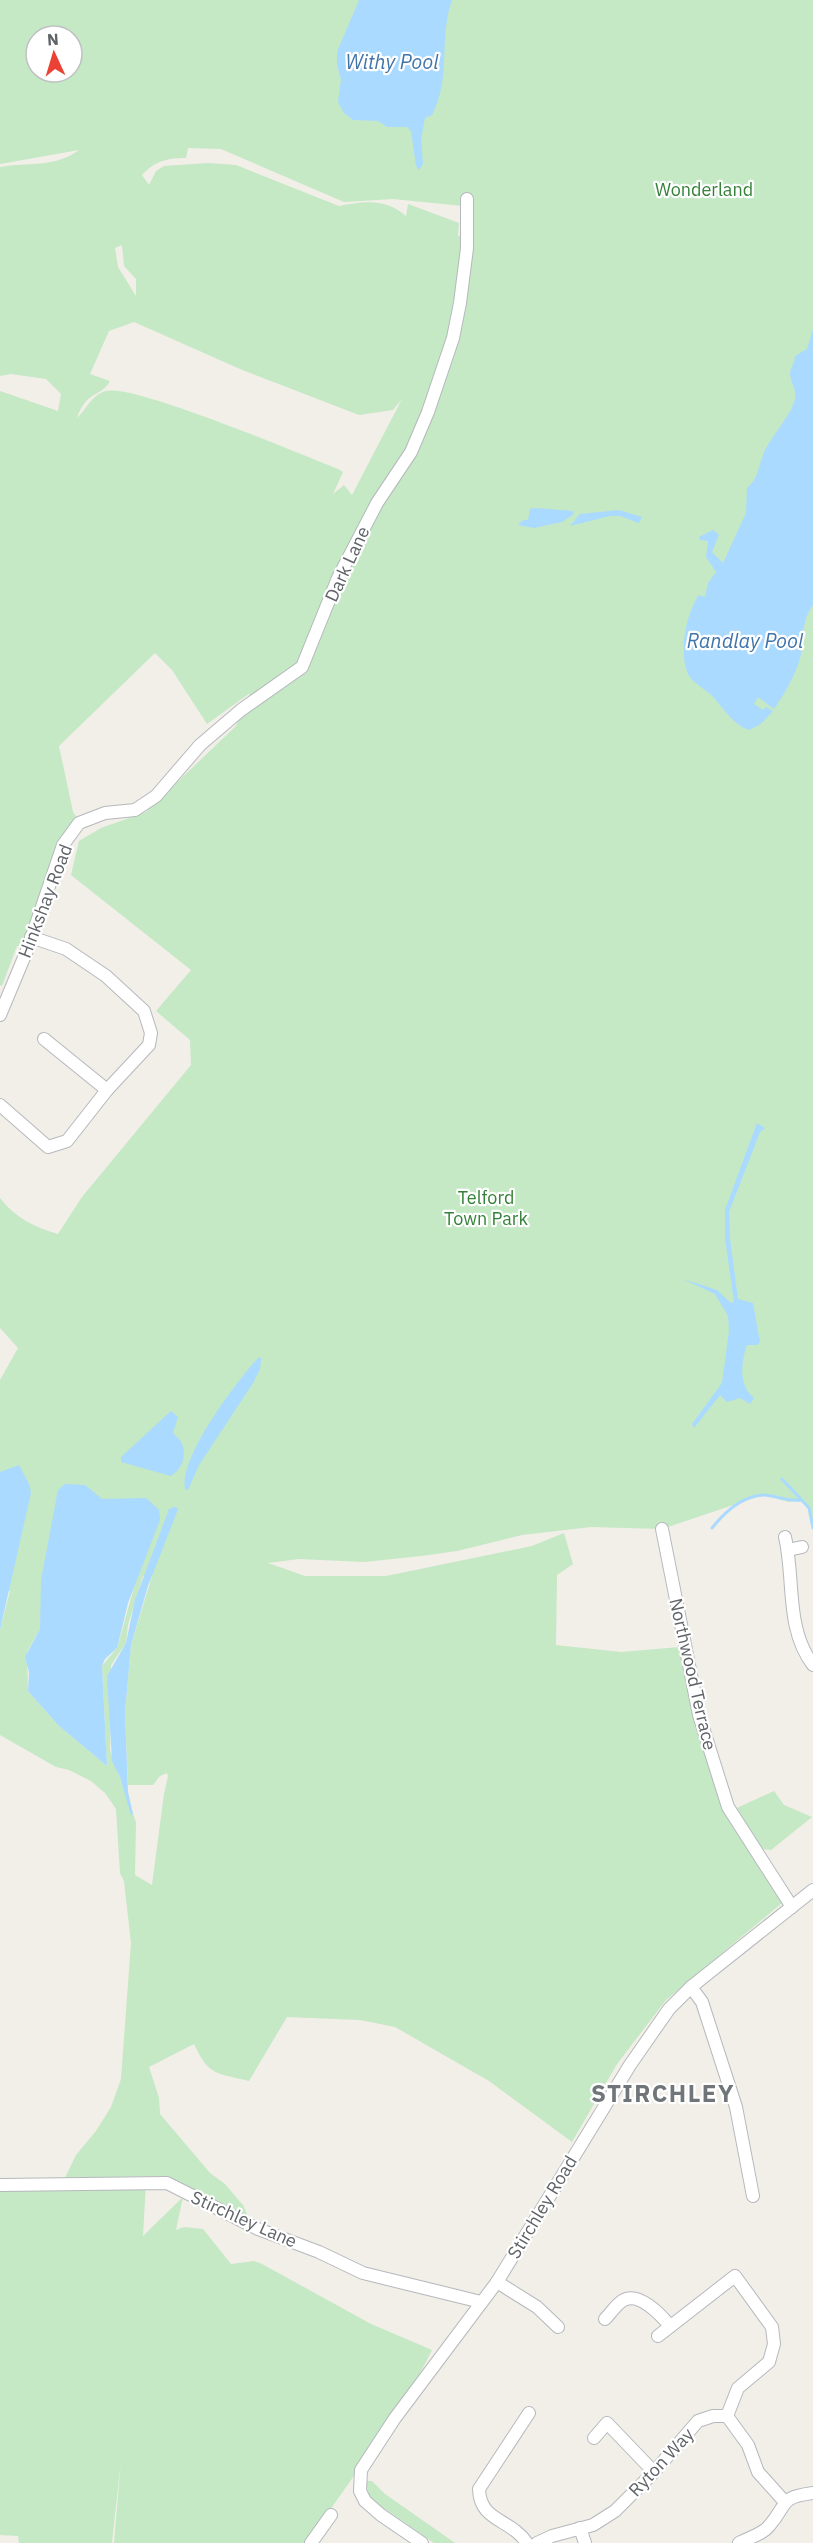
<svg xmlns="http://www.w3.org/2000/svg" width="813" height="2543" viewBox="0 0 813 2543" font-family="'IBM Plex Sans',sans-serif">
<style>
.green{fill:#c5e8c5;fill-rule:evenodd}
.water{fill:#aadaff}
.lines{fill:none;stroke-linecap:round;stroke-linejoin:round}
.stream{stroke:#aadaff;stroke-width:3}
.minor-casing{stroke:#b5b8bc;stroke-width:14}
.minor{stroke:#fff;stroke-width:12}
.labels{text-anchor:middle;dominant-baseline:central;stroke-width:4.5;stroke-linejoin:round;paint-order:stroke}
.park-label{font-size:18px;fill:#348238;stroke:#fff}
.street-label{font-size:18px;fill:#5f6368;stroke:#fff}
.water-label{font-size:20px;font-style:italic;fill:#4174aa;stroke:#fff}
.district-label{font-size:24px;font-weight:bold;letter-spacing:1.5px;fill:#70757a;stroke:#fff}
</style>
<rect width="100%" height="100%" fill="#f1efe8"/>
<g class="green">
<path d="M 0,0 L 813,0 L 813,1528 L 809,1508 L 801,1500 L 789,1502 L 763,1495 L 662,1529 L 591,1527 L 522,1535 L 457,1551 L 421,1556 L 364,1562 L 299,1559 L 268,1563 L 305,1576 L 386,1576 L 532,1546 L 564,1533 L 573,1564 L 557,1575 L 556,1645 L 621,1652 L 680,1647 L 724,1809 L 782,1903 L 666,2000 L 617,2064 L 572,2142 L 489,2081 L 395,2027 L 360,2020 L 287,2017 L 249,2081 C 216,2073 209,2076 194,2044 L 149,2067 L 159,2098 L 160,2114 L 210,2173 L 225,2184 L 243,2205 L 248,2216 L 165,2176 L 65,2178 L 76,2155 L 96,2131 L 111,2107 L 121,2079 L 131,1943 L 124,1881 L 120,1873 L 116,1809 L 105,1793 L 91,1781 L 69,1770 L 56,1767 L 0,1735 L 0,1630 L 10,1591 L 0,1592 L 0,1380 L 18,1348 L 0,1328 L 0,1198 C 14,1217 36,1228 58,1234 L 82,1197 L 191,1065 L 190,1040 L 156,1011 L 191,970 L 71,875 L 79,841 L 101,828 L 146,812 L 236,726 L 250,693 L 207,724 L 172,670 L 155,653 L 59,746 L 73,812 L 78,819 L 57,843 L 24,945 L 17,946 L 2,986 L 0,985 L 0,391 L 58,411 L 61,394 L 46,379 L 11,374 L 0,376 L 0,167 C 28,162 55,168 79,150 L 0,164 ZM 36,36 L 72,36 L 72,72 L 36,72 ZM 188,148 L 221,149 L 344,202 L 393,199 L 463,206 L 474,212 L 473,228 L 470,237 L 458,236 L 459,223 L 408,204 L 406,216 C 386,198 363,201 339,206 L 236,165 L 208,163 L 164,166 L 156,171 L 149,185 L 142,175 C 155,161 167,158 186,158 ZM 122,245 L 124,266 L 136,279 L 136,296 L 118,267 L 115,248 ZM 134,322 L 240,369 L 359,415 L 393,410 L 402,399 L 352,495 L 344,485 L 333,494 L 343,472 L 338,469 C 302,455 133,383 106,391 C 91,395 87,409 77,418 C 87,389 101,398 110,381 L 90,374 L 109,331 ZM 143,1576 L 152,1576 L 131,1645 L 125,1713 L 128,1785 L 153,1785 L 160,1776 L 167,1773 L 168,1776 L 164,1794 L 152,1885 L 135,1875 L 136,1822 L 110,1750 L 111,1665 L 126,1643 L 128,1625 ZM 137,1577 L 117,1648 L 102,1666 L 107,1766 L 58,1725 L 28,1691 L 27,1652 L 40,1629 L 42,1587 Z"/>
<path d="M 774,1791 L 784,1805 L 812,1817 L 771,1850 L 762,1849 L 737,1808 Z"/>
<path d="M 146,2182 L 143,2236 L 183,2197 L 176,2230 L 184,2227 L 203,2229 L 231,2264 L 254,2261 L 262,2264 L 371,2324 L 432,2350 C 398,2419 350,2480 307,2543 L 114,2543 L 121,2460 L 112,2543 L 19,2543 L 18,2536 L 0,2535 L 0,2187 Z"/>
<path d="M 365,2481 L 372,2481 L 385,2494 L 455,2543 L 434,2543 L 378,2504 L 370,2497 Z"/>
</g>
<g class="water">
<path d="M 359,0 L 452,0 C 438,39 452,76 432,115 L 425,118 L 421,139 L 423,164 L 419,170 L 416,166 L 411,131 L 407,127 L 387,127 L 378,121 L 353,120 L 344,113 L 338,102 L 341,80 L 337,65 L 337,52 Z"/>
<path d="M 813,329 L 813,605 C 800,622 805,640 800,659 C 794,677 785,693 774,709 L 758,697 L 754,704 L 763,710 L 766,707 L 773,711 L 761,724 L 749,730 C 734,725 725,711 715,699 C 708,690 696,686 690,677 C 677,657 686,613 699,595 L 705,597 L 708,583 L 716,572 L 706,557 L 708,541 L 700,540 L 699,537 L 713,530 L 719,535 L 712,552 L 723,563 L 746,513 L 747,488 C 759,478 758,467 763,455 C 770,437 790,417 794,402 C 798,390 791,385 790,374 C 790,368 795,363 795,356 L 807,349 Z"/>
<path d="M 536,508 L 573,511 L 574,514 L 562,522 L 534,528 L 518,525 L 523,520 L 528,520 L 530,509 Z"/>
<path d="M 619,510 L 642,517 L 639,523 L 620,516 L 610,516 L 570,526 L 580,514 Z"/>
<path d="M 757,1123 L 765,1128 L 760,1132 L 729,1212 L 730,1239 L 738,1299 L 753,1303 L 760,1342 L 757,1345 L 747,1345 C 741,1363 738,1385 754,1398 L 750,1404 L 740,1398 L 727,1402 L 720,1395 L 694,1428 L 692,1424 L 722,1383 L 729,1331 L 728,1316 L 715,1294 L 683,1279 L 717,1290 L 731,1303 L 734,1302 L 725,1238 L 725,1210 Z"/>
<path d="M 259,1357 L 261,1359 L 260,1369 L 253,1383 L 199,1465 L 188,1490 L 185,1489 C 179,1457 237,1381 259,1357 Z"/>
<path d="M 171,1411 L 178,1417 L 173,1432 C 176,1438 180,1438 182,1444 C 187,1456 182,1469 171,1476 L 121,1462 L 121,1457 Z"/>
<path d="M 19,1465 L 29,1484 L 31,1493 L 0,1630 L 0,1472 Z"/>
<path d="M 65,1484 L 85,1485 L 102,1499 L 146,1498 L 159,1510 L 160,1520 L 128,1603 L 117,1648 L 105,1659 L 102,1666 L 107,1766 L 58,1725 L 28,1691 L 29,1672 L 25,1657 L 40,1629 L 41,1580 L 58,1490 Z"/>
<path d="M 174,1507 L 178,1508 L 177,1512 L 148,1586 L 131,1645 L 125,1713 L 128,1792 L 133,1814 L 131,1815 L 120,1777 L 112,1761 L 107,1676 L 126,1643 L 135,1600 L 169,1509 Z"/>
</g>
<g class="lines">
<g class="stream">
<path d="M 782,1479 L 809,1508 L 813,1528"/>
<path d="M 712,1528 C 724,1513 742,1496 763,1495 C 776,1495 787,1502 801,1500"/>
</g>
<defs>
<g id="minor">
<path d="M 0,1015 L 28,948 L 63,845 L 79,823 L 105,813 L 135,810 L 156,796 L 200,745 L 241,710 L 302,667 L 338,578 L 377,503 L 411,452 L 428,412 L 453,338 L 460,303 L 467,248 L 467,199"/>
<path d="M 44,1039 L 107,1090"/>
<path d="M 0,1105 L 48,1147 L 67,1141 L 107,1090 L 149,1045 L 151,1033 L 144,1011 L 106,976 L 66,949 L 31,937"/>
<path d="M 662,1529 L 699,1715 L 728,1807 L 792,1907"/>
<path d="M 785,1537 C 795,1580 785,1628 813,1665"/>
<path d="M 788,1550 L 802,1547"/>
<path d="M 691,1987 L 702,2002 L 736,2107 L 753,2196"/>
<path d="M 0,2185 L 167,2183 L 258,2229 L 319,2252 L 363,2273 L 481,2302"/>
<path d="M 497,2282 L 537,2307 L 558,2327"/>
<path d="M 605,2319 C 610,2314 616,2305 622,2301 C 638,2290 661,2315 670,2326"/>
<path d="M 658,2336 L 735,2276 L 772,2327 L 774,2344 L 769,2362 L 738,2388 L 727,2416"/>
<path d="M 594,2438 L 607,2423 L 654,2472"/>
<path d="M 580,2528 L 585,2543"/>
<path d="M 311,2543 L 331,2515"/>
<path d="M 422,2543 L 381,2515 L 365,2501 L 360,2491 L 361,2470 L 395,2418 L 497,2282 L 630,2065 L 669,2009 L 691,1987 L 813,1890"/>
<path d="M 527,2543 C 510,2518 480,2522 479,2489 L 529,2413"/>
<path d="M 537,2543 L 552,2536 L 593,2525 L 615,2511 L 654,2472 L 698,2421 L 713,2416 L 727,2416 L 748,2445 L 758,2472 L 784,2501"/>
<path d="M 739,2543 C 748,2538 763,2534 769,2526 C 789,2504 777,2498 813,2493"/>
</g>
</defs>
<use href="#minor" class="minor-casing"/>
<use href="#minor" class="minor"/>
</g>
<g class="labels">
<g class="park-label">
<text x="704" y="189">Wonderland</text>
<text x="486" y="1197">Telford<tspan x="486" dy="21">Town Park</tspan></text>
</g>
<g class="street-label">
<text transform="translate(347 564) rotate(-65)">Dark Lane</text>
<text transform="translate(45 901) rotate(-69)">Hinkshay Road</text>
<text transform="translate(693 1674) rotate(77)">Northwood Terrace</text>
<text transform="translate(542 2207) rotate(-59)">Stirchley Road</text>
<text transform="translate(244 2219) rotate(24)">Stirchley Lane</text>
<text transform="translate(661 2462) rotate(-47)">Ryton Way</text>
</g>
<g class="water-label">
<text x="392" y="61">Withy Pool</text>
<text x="745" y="640">Randlay Pool</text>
</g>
<g class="district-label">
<text x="663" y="2093">STIRCHLEY</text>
</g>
</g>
<g transform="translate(54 54) rotate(356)"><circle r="28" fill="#ffffff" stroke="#bfc1c3" stroke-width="1.5"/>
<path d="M0-4.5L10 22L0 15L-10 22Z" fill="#ea4335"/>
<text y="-9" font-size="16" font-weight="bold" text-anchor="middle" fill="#5f6368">N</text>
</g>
</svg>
